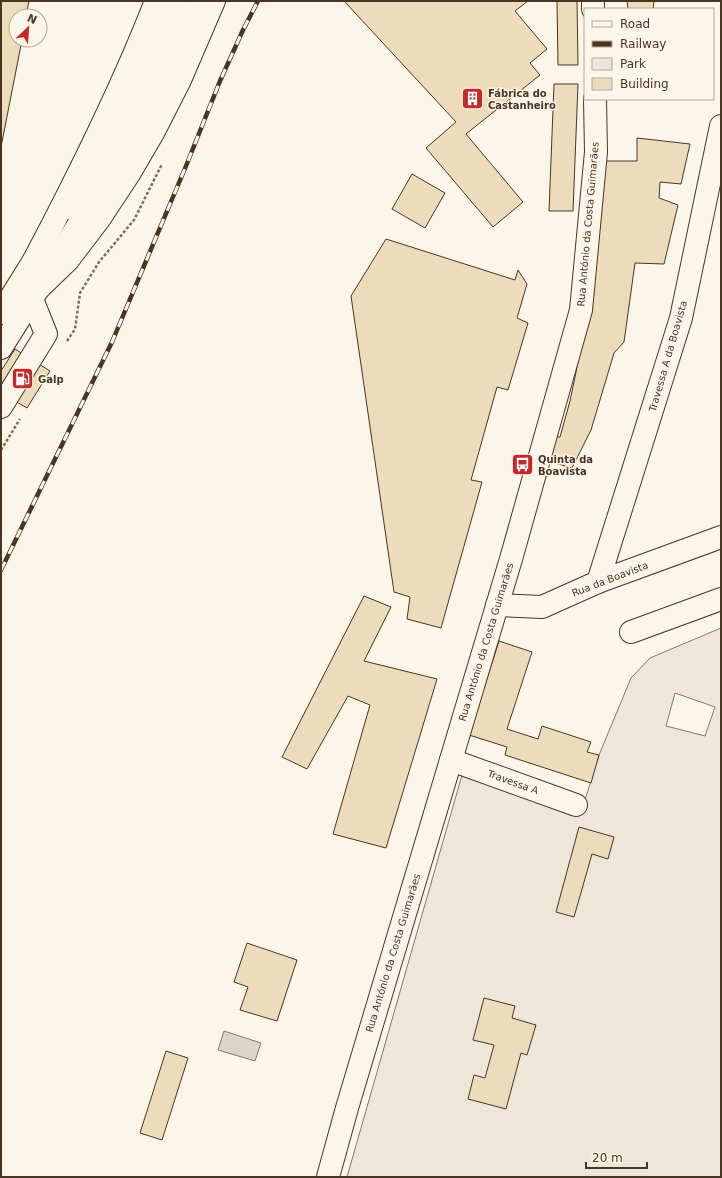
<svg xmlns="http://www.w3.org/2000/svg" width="722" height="1178" viewBox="0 0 722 1178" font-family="'DejaVu Sans',sans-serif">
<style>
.green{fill:#ede6d9;stroke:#887966;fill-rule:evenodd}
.water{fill:#dcd4c6;stroke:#887966}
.building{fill:#ecdcbc;stroke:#4a3520}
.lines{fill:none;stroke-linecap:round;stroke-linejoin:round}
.minor-casing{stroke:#4a3520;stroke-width:24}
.major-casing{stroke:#4a3520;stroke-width:24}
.highway-casing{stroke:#4a3520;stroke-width:24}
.path{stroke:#7f6f5c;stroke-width:2.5;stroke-dasharray:3 2;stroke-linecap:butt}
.minor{stroke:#fbf6e9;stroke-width:22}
.major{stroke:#fbf6e9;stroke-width:22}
.highway{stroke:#fbf6e9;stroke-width:22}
.rail-casing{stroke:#4a3520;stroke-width:4.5}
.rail{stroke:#fbf6e9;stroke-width:3;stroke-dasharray:9;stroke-linecap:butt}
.labels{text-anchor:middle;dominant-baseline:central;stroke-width:3;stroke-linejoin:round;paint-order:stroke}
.poi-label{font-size:10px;font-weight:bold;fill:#4a3520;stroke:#fbf6e9;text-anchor:start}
.street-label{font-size:10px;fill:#4a3520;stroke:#fbf6e9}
</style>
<rect width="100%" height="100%" fill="#fbf6e9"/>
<path class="green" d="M 721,628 L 721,1177 L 347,1177 L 466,761 L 585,800 L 599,755 L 631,678 L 650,658 ZM 675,693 L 715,707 L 705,736 L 666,726 Z"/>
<path class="water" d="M 224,1031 L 261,1043 L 255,1061 L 218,1050 Z"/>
<g class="building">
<path d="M 1,1 L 29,1 L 26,16 L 16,16 L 16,40 L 22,40 L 1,147 Z"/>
<path d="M 344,1 L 528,1 L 515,11 L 547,49 L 530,63 L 540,75 L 466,134 L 523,202 L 493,227 L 426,148 L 456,122 Z"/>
<path d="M 557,1 L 577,1 L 578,65 L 558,65 Z"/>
<path d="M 627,1 L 654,1 L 653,9 L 628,9 Z"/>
<path d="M 554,84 L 578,84 L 573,211 L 549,211 Z"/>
<path d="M 637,138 L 690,144 L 681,184 L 660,182 L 659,198 L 678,205 L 664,264 L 635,263 L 624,342 L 614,353 L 591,430 L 572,468 L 548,461 L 554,437 L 560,437 L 570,401 L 582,343 L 605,161 L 637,161 Z"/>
<path d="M 412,174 L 445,193 L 425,228 L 392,209 Z"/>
<path d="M 386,239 L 515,280 L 518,270 L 527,284 L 517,318 L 528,323 L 508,390 L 497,387 L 471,480 L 482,482 L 441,628 L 407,619 L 410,597 L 394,592 L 351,296 Z"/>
<path d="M 15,349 L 50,371 L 27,408 L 1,393 L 1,371 Z"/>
<path d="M 364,596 L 391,607 L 364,661 L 437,679 L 386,848 L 333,834 L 370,705 L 348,696 L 307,769 L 282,757 Z"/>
<path d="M 499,641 L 532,652 L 507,729 L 538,739 L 542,726 L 591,742 L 587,752 L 599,755 L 591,783 L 505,755 L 507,747 L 469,735 Z"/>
<path d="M 579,827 L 614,837 L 608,859 L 592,854 L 574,917 L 556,912 Z"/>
<path d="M 247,943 L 297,960 L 277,1021 L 240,1010 L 248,987 L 234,982 Z"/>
<path d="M 484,998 L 515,1006 L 512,1018 L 536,1025 L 527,1055 L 521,1053 L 506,1109 L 468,1099 L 474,1075 L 485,1078 L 494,1045 L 473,1040 Z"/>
<path d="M 166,1051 L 188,1058 L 162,1140 L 140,1133 Z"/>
</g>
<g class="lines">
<defs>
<g id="minor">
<path d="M 1,407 L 46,334 L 32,299"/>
<path d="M 598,582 L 681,318 L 721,126"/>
<path d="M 497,605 L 542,607 L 598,582 L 721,537"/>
<path d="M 631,632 L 721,599"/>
<path d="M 451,760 L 576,805"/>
</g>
<g id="major">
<path d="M 593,1 L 593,9"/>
<path d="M 69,208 L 100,162 L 127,115 L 151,64 L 174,1"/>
<path d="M 1,313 L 43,246"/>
<path d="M 1,348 L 38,289 L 68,260 L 100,218 L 129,174 L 153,133 L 180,80 L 214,1"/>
<path d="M 328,1177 L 347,1108 L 511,559 L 581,310 L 596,152 L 595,99"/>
</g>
<g id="highway">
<path d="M 33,262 C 78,177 121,91 156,1"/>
<path d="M 38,289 L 116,165 L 165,73 L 197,1"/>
</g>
</defs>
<use href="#minor" class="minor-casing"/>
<use href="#major" class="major-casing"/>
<use href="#highway" class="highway-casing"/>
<g class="path">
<path d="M 67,341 L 75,329 L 80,293 L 99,262 L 134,220 L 162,164"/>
<path d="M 1,450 L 20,419"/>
</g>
<use href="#minor" class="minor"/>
<use href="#major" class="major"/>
<use href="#highway" class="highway"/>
<defs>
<path id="rail" d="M 1,570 L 112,342 L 186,166 L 220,81 L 243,30 L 258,1"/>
</defs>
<use href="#rail" class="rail-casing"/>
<use href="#rail" class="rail"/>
</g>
<defs>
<symbol id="building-square" viewBox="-11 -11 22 22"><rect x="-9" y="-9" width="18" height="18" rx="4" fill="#c62828" stroke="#fbf6e9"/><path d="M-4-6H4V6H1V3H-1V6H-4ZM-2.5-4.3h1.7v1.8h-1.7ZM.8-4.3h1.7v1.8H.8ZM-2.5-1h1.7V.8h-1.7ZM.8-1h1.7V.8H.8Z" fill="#fff"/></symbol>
<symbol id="fuel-square" viewBox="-11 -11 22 22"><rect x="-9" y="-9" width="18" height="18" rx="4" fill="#c62828" stroke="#fbf6e9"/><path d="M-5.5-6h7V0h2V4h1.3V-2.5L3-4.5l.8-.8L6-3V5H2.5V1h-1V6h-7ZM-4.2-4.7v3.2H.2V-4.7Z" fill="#fff"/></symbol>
<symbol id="bus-square" viewBox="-11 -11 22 22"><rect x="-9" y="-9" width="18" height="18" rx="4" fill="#c62828" stroke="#fbf6e9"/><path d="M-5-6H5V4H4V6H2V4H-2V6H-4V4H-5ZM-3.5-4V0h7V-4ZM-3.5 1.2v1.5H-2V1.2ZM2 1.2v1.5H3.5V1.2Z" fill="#fff"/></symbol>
</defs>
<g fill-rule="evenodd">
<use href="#building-square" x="460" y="86" width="25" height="25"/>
<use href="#fuel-square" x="10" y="366" width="25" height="25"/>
<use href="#bus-square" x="510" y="452" width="25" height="25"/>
</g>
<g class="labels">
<g class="poi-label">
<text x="488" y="93">Fábrica do<tspan x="488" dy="12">Castanheiro</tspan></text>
<text x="38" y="379">Galp</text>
<text x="538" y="459">Quinta da<tspan x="538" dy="12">Boavista</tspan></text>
</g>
<g class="street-label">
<text transform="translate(588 224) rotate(-85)">Rua António da Costa Guimarães</text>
<text transform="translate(668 356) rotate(-74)">Travessa A da Boavista</text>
<text transform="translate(610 579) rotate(-21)">Rua da Boavista</text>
<text transform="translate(486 642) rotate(-73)">Rua António da Costa Guimarães</text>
<text transform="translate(513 782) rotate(20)">Travessa A</text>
<text transform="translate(393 953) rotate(-73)">Rua António da Costa Guimarães</text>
</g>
</g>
<rect width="722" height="1178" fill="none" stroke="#4a3520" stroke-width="4"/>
<rect x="584" y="8" width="130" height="92" fill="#fbf6e9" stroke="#b4a999"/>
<rect x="592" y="21" width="20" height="6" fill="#fbf6e9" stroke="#b4a999"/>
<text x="620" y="28" font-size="12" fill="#4a3520">Road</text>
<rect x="592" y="41" width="20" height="6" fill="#4a3520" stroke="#b4a999"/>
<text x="620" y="48" font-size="12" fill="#4a3520">Railway</text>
<rect x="592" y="58" width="20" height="12" fill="#ede6d9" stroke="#b4a999"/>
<text x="620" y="68" font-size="12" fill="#4a3520">Park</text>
<rect x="592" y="78" width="20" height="12" fill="#ecdcbc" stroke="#b4a999"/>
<text x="620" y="88" font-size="12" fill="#4a3520">Building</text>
<g transform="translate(28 28) rotate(25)"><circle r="19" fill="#fbf6e9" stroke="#b4a999"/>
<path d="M0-3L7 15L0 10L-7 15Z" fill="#c62828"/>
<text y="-6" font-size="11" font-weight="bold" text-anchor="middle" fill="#4a3520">N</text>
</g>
<path d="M586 1162v6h61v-6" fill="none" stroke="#4a3520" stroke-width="2"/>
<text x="592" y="1162" font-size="12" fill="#4a3520" stroke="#fbf6e9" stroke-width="3" paint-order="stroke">20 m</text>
</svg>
